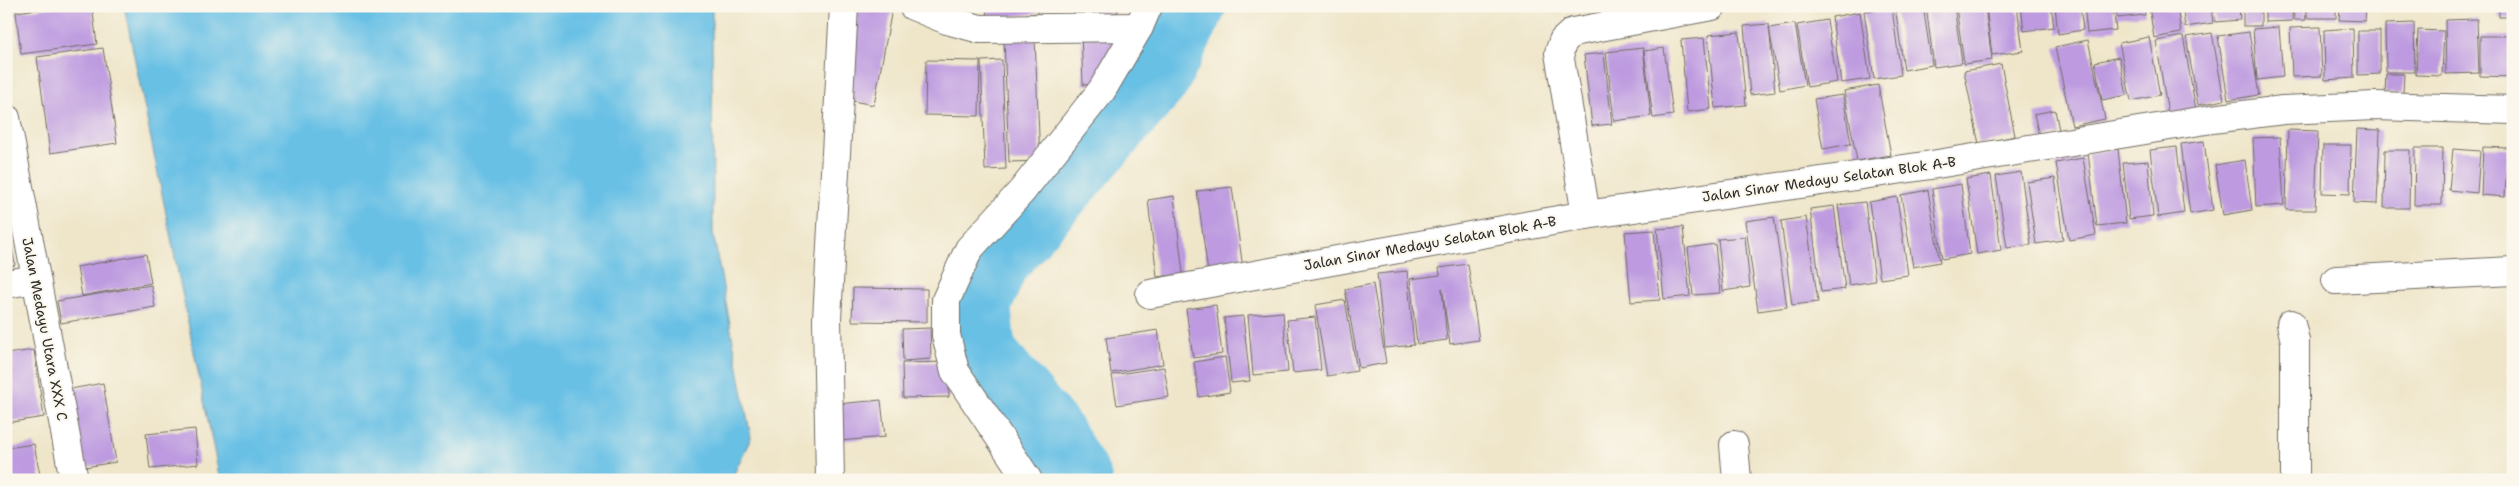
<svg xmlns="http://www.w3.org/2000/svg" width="2519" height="486" viewBox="0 0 2519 486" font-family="'Shantell Sans',sans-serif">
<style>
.water{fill:#67c0e5;stroke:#497688}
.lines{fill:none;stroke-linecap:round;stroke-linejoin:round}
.river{stroke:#67c0e5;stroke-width:62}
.building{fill:#be9be0}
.minor-casing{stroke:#706c63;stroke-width:30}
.minor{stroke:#fff;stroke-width:28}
.labels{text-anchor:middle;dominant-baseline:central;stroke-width:4;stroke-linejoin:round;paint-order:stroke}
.street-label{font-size:14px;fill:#2b2b2b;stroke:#fbf7ec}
</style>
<rect width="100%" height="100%" fill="#fbf7ec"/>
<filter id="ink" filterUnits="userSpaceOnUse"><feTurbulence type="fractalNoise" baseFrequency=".02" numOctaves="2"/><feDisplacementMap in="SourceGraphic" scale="10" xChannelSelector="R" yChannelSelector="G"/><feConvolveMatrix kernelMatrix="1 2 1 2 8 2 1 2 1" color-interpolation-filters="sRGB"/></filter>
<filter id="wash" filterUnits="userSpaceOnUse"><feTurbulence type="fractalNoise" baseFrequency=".0096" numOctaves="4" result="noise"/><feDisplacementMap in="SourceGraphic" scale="20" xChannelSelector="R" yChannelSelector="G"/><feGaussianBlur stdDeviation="1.12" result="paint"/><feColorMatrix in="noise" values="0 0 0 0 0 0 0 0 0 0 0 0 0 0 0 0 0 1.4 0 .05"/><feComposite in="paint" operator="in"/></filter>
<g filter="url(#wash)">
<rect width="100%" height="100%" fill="#efe6ca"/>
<path class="water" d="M 124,6 L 712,6 L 713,233 L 751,438 L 731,480 L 220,480 Z"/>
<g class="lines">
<path class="river" d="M 1081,480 L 1052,431 L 985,352 L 980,306 L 998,262 L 1159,79 L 1195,6"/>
</g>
<g id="blocks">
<g class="building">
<path d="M 61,6 L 92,6 L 97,44 L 21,54 L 16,12 Z"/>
<path d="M 859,6 L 892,9 L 874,105 L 842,99 Z"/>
<path d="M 986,6 L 1037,6 L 1038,13 L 987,19 Z"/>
<path d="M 1091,6 L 1117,6 L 1118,12 L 1093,17 Z"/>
<path d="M 1895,6 L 1923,6 L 1932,65 L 1904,70 Z"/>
<path d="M 1926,6 L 1954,6 L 1962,63 L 1934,67 Z"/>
<path d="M 1956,6 L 1985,6 L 1992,60 L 1964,64 Z"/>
<path d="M 1986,6 L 2017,6 L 2023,51 L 1992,55 Z"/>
<path d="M 2021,6 L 2051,6 L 2054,27 L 2024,31 Z"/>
<path d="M 2055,6 L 2080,6 L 2083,30 L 2058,34 Z"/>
<path d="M 2084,6 L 2113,6 L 2116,30 L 2087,33 Z"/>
<path d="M 2116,6 L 2144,6 L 2145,15 L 2117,18 Z"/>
<path d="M 2149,6 L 2177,6 L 2181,33 L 2154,38 Z"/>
<path d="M 2182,6 L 2211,6 L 2213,23 L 2185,27 Z"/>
<path d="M 2214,6 L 2239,6 L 2240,20 L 2215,22 Z"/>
<rect x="2243" y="6" width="18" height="20"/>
<path d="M 2265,6 L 2292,6 L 2292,21 L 2265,22 Z"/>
<path d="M 2293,6 L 2305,6 L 2306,20 L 2294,20 Z"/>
<rect x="2307" y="6" width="29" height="12"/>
<path d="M 2340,6 L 2366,6 L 2365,21 L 2339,20 Z"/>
<rect x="2499" y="6" width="14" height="11"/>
<path d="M 1892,8 L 1901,75 L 1874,79 L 1864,11 Z"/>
<path d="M 1860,12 L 1870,79 L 1841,83 L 1832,17 Z"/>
<path d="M 2477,19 L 2479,73 L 2446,74 L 2445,20 Z"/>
<path d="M 1827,20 L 1837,82 L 1807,87 L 1797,25 Z"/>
<path d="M 2414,23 L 2415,72 L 2386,72 L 2385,24 Z"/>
<path d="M 1769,24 L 1775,92 L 1750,95 L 1744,26 Z"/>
<path d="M 1795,24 L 1805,85 L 1780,90 L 1769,28 Z"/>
<path d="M 2279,27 L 2283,77 L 2257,80 L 2253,29 Z"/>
<path d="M 2320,27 L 2322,76 L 2292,77 L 2290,28 Z"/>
<path d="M 2353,28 L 2354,78 L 2325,80 L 2324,30 Z"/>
<path d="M 2418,30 L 2444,31 L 2442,76 L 2416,75 Z"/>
<path d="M 2358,31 L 2380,31 L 2380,74 L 2358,75 Z"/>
<path d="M 1113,32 L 1115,63 L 1099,84 L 1083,85 L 1081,33 Z"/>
<path d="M 1739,32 L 1746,105 L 1715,108 L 1708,35 Z"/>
<path d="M 2249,32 L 2259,95 L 2228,100 L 2218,36 Z"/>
<path d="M 2212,33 L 2224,100 L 2198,105 L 2186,37 Z"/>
<path d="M 2183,36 L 2196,110 L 2168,114 L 2156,41 Z"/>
<path d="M 2480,36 L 2513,36 L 2513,77 L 2480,76 Z"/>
<path d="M 2149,37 L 2160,95 L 2131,101 L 2119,43 Z"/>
<path d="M 1704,38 L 1711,109 L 1687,112 L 1681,40 Z"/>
<path d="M 1035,39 L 1040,161 L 1009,162 L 1004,40 Z"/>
<path d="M 2088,40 L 2105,119 L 2072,126 L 2055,47 Z"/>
<path d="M 103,48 L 117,143 L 50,153 L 37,57 Z"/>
<path d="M 1643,48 L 1651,116 L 1614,121 L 1606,52 Z"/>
<path d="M 1664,48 L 1673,115 L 1653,118 L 1644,51 Z"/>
<path d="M 1604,53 L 1612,124 L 1592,126 L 1584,55 Z"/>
<path d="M 2119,57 L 2127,95 L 2102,100 L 2095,62 Z"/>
<path d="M 926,60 L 980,61 L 979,116 L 925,115 Z"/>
<path d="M 1002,60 L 1006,169 L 985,170 L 981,61 Z"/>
<path d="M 2001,64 L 2015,136 L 1979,144 L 1964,71 Z"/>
<path d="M 2386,74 L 2404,74 L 2403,94 L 2385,93 Z"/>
<path d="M 1878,85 L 1891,155 L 1857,161 L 1844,91 Z"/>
<path d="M 1843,95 L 1851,144 L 1823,149 L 1814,99 Z"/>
<path d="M 2055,110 L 2060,135 L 2040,140 L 2034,114 Z"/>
<path d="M 2357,129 L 2380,130 L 2377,204 L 2354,203 Z"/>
<path d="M 2288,130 L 2318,131 L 2315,210 L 2286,210 Z"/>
<path d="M 2280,137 L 2284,205 L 2256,207 L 2253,138 Z"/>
<path d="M 2204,141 L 2213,210 L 2190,214 L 2181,144 Z"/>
<path d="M 2323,145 L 2351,145 L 2350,194 L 2322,193 Z"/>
<path d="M 2177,147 L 2184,213 L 2158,217 L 2150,150 Z"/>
<path d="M 2483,147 L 2508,148 L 2505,197 L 2481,195 Z"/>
<path d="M 2415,148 L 2443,148 L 2442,205 L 2414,205 Z"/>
<path d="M 2118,149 L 2126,223 L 2097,226 L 2088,153 Z"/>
<path d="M 2453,149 L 2480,151 L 2477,193 L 2449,190 Z"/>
<path d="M 2385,150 L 2410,150 L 2409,208 L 2384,208 Z"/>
<path d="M 2083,158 L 2096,235 L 2069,240 L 2056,163 Z"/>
<path d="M 2245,160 L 2252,210 L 2223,215 L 2215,165 Z"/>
<path d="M 2148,161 L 2153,216 L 2129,219 L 2123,163 Z"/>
<path d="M 2021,172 L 2031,245 L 2007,248 L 1996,176 Z"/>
<path d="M 1991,175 L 2001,250 L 1977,254 L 1966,179 Z"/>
<path d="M 2055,178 L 2063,240 L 2036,244 L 2027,182 Z"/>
<path d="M 1961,184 L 1970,254 L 1942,259 L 1932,189 Z"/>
<path d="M 1232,187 L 1243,269 L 1208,273 L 1197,191 Z"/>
<path d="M 1928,190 L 1940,262 L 1913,267 L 1901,195 Z"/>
<path d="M 1174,196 L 1183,274 L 1157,277 L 1148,200 Z"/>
<path d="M 1897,197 L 1908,275 L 1880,279 L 1869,202 Z"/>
<path d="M 1865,202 L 1875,281 L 1849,285 L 1838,205 Z"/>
<path d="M 1834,206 L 1845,289 L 1821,292 L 1810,209 Z"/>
<path d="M 1774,217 L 1787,307 L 1758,311 L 1745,221 Z"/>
<path d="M 1806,217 L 1818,302 L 1792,305 L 1781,221 Z"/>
<path d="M 6,222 L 8,222 L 15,265 L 6,267 Z"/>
<path d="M 1683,227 L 1690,296 L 1664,299 L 1657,229 Z"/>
<path d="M 1654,230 L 1660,300 L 1631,302 L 1625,232 Z"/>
<path d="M 1745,237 L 1750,287 L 1723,291 L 1718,239 Z"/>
<path d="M 1715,244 L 1720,293 L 1693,295 L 1688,248 Z"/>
<path d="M 146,254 L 151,283 L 82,296 L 77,267 Z"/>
<path d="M 1468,264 L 1479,340 L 1450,344 L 1442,288 L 1447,340 L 1417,344 L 1410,279 L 1440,275 L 1439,268 Z"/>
<path d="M 1407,271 L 1414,345 L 1385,348 L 1377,274 Z"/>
<path d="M 1373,284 L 1386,363 L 1359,368 L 1345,289 Z"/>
<path d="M 151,285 L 155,307 L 61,323 L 57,301 Z"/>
<path d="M 853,288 L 927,289 L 927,322 L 852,321 Z"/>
<path d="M 1345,300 L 1357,371 L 1327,376 L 1315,305 Z"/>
<path d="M 1216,305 L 1222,354 L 1193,358 L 1186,309 Z"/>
<path d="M 1283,312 L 1288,372 L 1253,375 L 1248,315 Z"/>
<path d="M 1243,316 L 1250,381 L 1231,383 L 1224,318 Z"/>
<path d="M 1315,317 L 1321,370 L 1293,373 L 1287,320 Z"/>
<path d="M 930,328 L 931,359 L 903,361 L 902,329 Z"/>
<path d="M 1158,330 L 1163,364 L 1111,373 L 1106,338 Z"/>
<path d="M 34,350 L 44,417 L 6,423 L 6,354 Z"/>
<path d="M 1225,357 L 1230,392 L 1199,397 L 1194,362 Z"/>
<path d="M 948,362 L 949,397 L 903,398 L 902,363 Z"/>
<path d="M 1164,367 L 1169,397 L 1117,405 L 1112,375 Z"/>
<path d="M 103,383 L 116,462 L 85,467 L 71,389 Z"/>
<path d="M 881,400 L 885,437 L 839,441 L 837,404 Z"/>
<path d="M 195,429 L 198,464 L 150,469 L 146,434 Z"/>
<path d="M 34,444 L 41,480 L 6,480 L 6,448 Z"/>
</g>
</g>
</g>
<g filter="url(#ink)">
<use href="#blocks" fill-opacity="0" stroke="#706c63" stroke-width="1"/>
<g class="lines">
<defs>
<g id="minor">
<path d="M 913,6 L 947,20 L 980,29 L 1139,27"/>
<path d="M 6,118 L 74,480"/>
<path d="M 1586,215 L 1559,53 L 1563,41 L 1573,32 L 1712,6"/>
<path d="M 2336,280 L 2513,271"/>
<path d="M 6,284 L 36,279"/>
<path d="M 1150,294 L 1586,215 L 1931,165 L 2212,119 L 2283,110 L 2375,106 L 2513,110"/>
<path d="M 2291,324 L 2295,341 L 2295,480"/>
<path d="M 1734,445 L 1737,480"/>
<path d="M 830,480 L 827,319 L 844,6"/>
<path d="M 1028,480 L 955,371 L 946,335 L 946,300 L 969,249 L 1022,191 L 1102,90 L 1139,27 L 1148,6"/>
</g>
</defs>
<use href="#minor" class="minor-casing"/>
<use href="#minor" class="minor"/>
</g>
</g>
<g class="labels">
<g class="street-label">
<text transform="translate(1829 179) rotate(-8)">Jalan Sinar Medayu Selatan Blok A-B</text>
<text transform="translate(1430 243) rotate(-10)">Jalan Sinar Medayu Selatan Blok A-B</text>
<text transform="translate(45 329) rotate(79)">Jalan Medayu Utara XXX C</text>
</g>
</g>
<rect width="2519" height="486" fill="none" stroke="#fbf7ec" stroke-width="25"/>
</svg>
